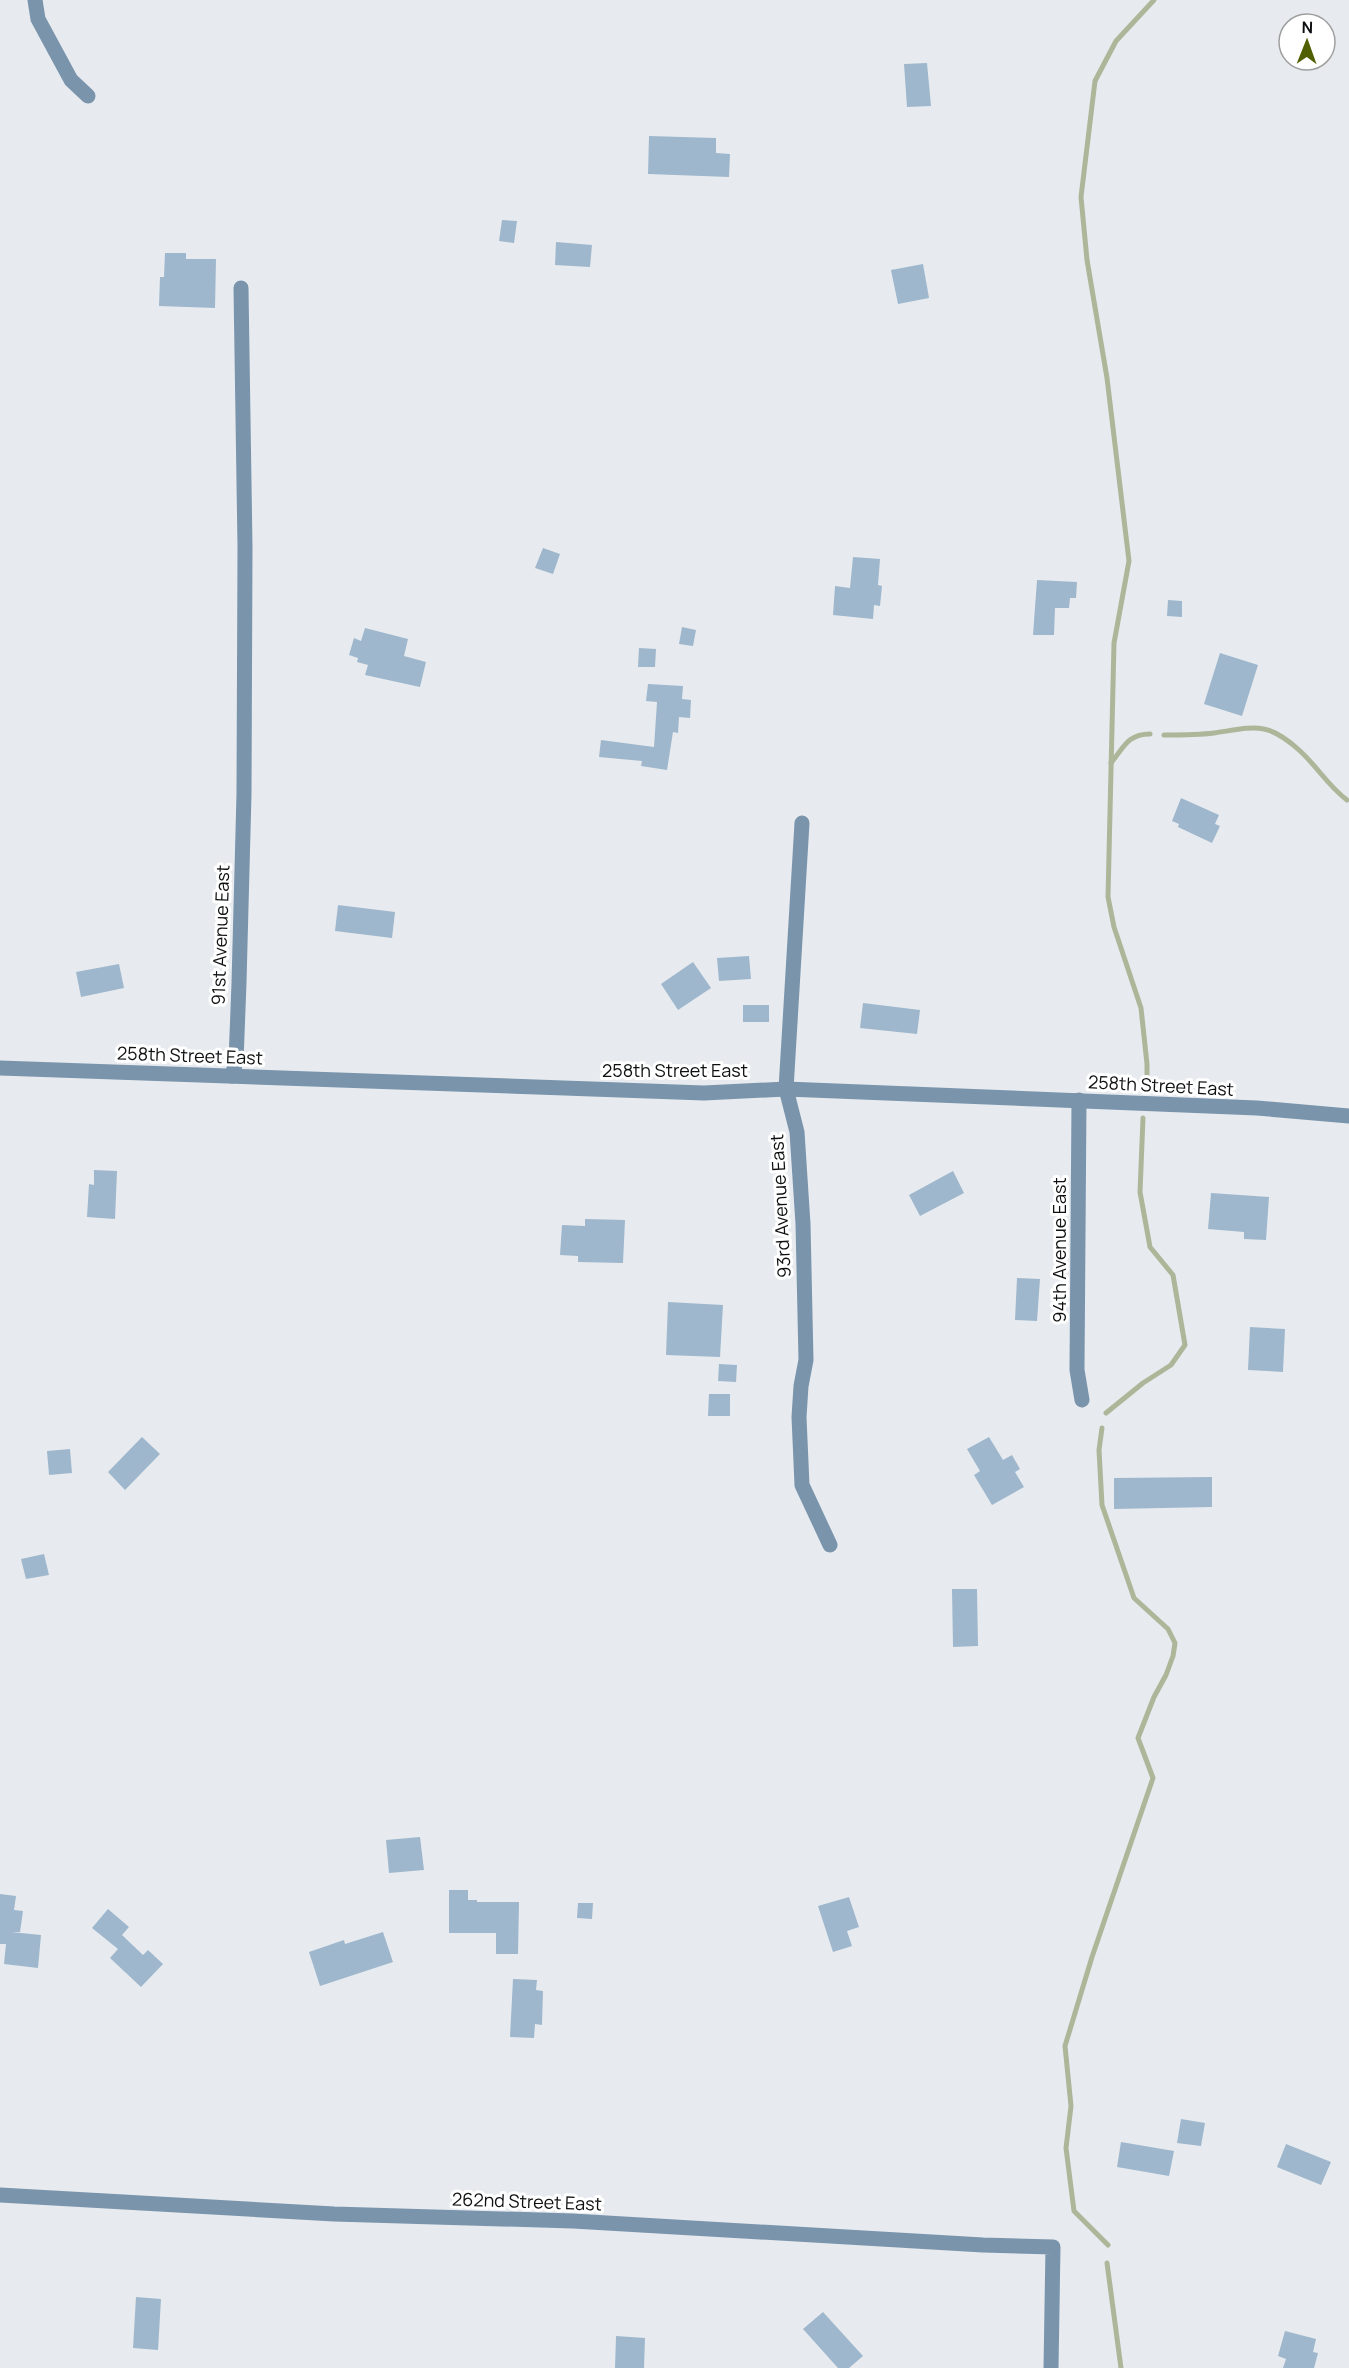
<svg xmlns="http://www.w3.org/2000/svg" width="1349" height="2368" viewBox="0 0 1349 2368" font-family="Manrope,sans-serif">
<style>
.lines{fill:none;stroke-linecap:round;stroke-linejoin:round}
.stream{stroke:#aeb699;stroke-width:5}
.building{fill:#9eb7cd}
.minor{stroke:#7a94ac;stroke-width:15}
.labels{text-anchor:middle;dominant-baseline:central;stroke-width:6;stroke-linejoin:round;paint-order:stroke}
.street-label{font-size:18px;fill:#0e0f10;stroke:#fff}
</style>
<rect width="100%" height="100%" fill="#e7ebef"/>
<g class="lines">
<g class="stream">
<path d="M 1164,735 C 1181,735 1198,735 1214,733 C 1255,727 1267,721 1299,750 C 1317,766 1328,786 1347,800"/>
<path d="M 1111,763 C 1124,747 1128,734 1150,734"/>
<path d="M 1147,1087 L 1147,1064 L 1141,1008 L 1114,927 L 1108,897 L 1114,643 L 1129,561 L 1107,378 L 1087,260 L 1081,197 L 1095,81 L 1116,41 L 1154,0"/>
<path d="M 1106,1413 L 1143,1383 L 1171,1365 L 1185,1345 L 1173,1275 L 1150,1247 L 1140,1192 L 1143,1118"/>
<path d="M 1102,1428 L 1099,1450 L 1102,1505 L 1134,1598 L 1168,1629 L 1175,1643 L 1173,1656 L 1166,1675 L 1154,1697 L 1138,1738 L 1153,1778 L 1092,1957 L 1065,2046 L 1071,2106 L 1066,2148 L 1074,2211 L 1108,2245"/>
<path d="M 1107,2263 L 1121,2368"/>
</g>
</g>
<g class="building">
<path d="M 927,63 L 931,106 L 907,107 L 904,64 Z"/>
<path d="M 649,136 L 716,138 L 716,153 L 730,154 L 729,177 L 648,174 Z"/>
<path d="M 502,220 L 517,221 L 514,243 L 499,241 Z"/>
<path d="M 556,242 L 592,245 L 590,267 L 555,265 Z"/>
<path d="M 165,253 L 186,253 L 186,259 L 216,259 L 215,308 L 159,306 L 160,277 L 164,277 Z"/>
<path d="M 923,264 L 929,298 L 898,304 L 891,270 Z"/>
<path d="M 543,548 L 560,554 L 553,574 L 535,568 Z"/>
<path d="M 853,557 L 880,559 L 878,585 L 882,586 L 880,606 L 874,605 L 873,619 L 833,615 L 835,586 L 850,588 Z"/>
<path d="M 1037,580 L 1077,582 L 1076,598 L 1070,598 L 1069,608 L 1055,608 L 1054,635 L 1033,635 Z"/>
<path d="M 1168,600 L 1182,601 L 1182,617 L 1167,616 Z"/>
<path d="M 682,627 L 696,630 L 693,646 L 679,644 Z"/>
<path d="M 365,628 L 408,639 L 404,656 L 426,662 L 420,687 L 365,675 L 368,665 L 357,662 L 358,658 L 349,655 L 354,638 L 361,641 Z"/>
<path d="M 639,648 L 656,649 L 655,667 L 638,667 Z"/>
<path d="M 1220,653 L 1258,665 L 1242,716 L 1204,704 Z"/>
<path d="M 648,684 L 683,686 L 682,699 L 691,700 L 690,718 L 679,717 L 678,733 L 673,732 L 667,770 L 641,766 L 642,761 L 599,757 L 601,740 L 654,747 L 657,702 L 646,701 Z"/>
<path d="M 1181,798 L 1219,815 L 1215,824 L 1220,826 L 1212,843 L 1178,827 L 1179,824 L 1172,821 Z"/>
<path d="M 338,905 L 395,912 L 392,938 L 335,931 Z"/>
<path d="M 749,956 L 751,979 L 719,981 L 717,958 Z"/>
<path d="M 693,962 L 711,988 L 678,1010 L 661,984 Z"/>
<path d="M 119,964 L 124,988 L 81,997 L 76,972 Z"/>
<path d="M 863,1003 L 920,1010 L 917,1034 L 860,1028 Z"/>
<rect x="743" y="1005" width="26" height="17"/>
<path d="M 94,1170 L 117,1171 L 115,1219 L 87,1217 L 89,1184 L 94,1185 Z"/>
<path d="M 953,1171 L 964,1193 L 920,1216 L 909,1195 Z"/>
<path d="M 1211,1193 L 1269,1197 L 1266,1240 L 1244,1239 L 1244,1232 L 1208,1229 Z"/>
<path d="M 585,1219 L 625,1220 L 623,1263 L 578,1262 L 578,1256 L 560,1255 L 562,1225 L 585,1226 Z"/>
<path d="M 1017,1278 L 1040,1279 L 1037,1321 L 1015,1320 Z"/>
<path d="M 668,1302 L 723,1305 L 720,1357 L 666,1355 Z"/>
<path d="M 1250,1327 L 1285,1329 L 1283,1372 L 1248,1370 Z"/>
<path d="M 719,1364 L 737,1365 L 736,1382 L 718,1381 Z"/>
<path d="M 709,1394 L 730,1394 L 730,1416 L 708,1416 Z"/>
<path d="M 142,1437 L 160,1454 L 125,1490 L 108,1472 Z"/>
<path d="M 989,1437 L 1003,1460 L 1012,1455 L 1020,1469 L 1015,1472 L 1024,1487 L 992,1505 L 974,1475 L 980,1471 L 967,1449 Z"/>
<path d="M 70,1449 L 72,1473 L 49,1475 L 47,1451 Z"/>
<path d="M 1212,1477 L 1212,1507 L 1114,1509 L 1114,1478 Z"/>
<path d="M 44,1554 L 49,1575 L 26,1579 L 21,1559 Z"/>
<path d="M 952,1589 L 977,1589 L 978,1646 L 953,1647 Z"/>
<path d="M 420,1837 L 424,1870 L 389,1873 L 386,1840 Z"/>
<path d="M 449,1890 L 468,1890 L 468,1900 L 477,1900 L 477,1902 L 519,1902 L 518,1954 L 496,1954 L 496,1933 L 449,1933 Z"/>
<path d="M 0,1894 L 16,1896 L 14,1910 L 23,1911 L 20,1932 L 11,1932 L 41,1935 L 38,1968 L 4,1964 L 6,1944 L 0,1944 Z"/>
<path d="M 849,1897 L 859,1927 L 847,1931 L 852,1946 L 833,1952 L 818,1906 Z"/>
<path d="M 578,1903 L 593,1903 L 592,1919 L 577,1918 Z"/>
<path d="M 108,1909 L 129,1927 L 122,1935 L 143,1955 L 148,1950 L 163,1964 L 141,1987 L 110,1958 L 118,1949 L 92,1928 Z"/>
<path d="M 383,1932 L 393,1962 L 320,1986 L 309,1952 L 344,1940 L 345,1944 Z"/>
<path d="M 513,1979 L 537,1980 L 536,1990 L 543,1991 L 542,2025 L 535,2024 L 534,2038 L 510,2037 Z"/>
<path d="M 1181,2119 L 1205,2123 L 1201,2146 L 1177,2143 Z"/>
<path d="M 1121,2142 L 1174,2151 L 1169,2176 L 1117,2167 Z"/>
<path d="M 1286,2144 L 1331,2162 L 1321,2185 L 1277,2167 Z"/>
<path d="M 136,2297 L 161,2299 L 158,2350 L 133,2348 Z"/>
<path d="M 823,2312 L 863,2356 L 849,2368 L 838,2368 L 803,2329 Z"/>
<path d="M 1285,2331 L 1316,2339 L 1313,2352 L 1318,2353 L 1314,2368 L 1283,2368 L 1286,2359 L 1278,2356 Z"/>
<path d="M 616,2336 L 645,2338 L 644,2368 L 615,2368 Z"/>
</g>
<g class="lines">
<g class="minor">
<path d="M 35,0 L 38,19 L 71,80 L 88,96"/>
<path d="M 802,823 L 786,1089 L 797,1132 L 803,1224 L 806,1360 L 801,1386 L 799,1417 L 802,1485 L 830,1545"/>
<path d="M 0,1068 L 704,1093 L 786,1089 L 1257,1108 L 1349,1116"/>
<path d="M 232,1076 L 236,1061 L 239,983 L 244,794 L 245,547 L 241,288"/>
<path d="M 1079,1100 L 1077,1370 L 1082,1400"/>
<path d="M 0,2195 L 334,2214 L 573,2221 L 983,2245 L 1053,2247 L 1051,2368"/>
</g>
</g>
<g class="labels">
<g class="street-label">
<text transform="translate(220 935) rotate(-88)">91st Avenue East</text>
<text transform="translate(190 1055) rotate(2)">258th Street East</text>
<text x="675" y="1070">258th Street East</text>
<text transform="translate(1161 1085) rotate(3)">258th Street East</text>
<text transform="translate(780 1206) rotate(-93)">93rd Avenue East</text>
<text transform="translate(1059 1250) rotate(-90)">94th Avenue East</text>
<text transform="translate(527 2201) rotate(2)">262nd Street East</text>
</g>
</g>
<g transform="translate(1307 42) rotate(1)"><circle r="28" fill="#ffffff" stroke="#9f9f9f" stroke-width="1.5"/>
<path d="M0-4.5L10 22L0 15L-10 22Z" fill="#4f5f02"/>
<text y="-9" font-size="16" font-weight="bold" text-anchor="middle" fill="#0e0f10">N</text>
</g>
</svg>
